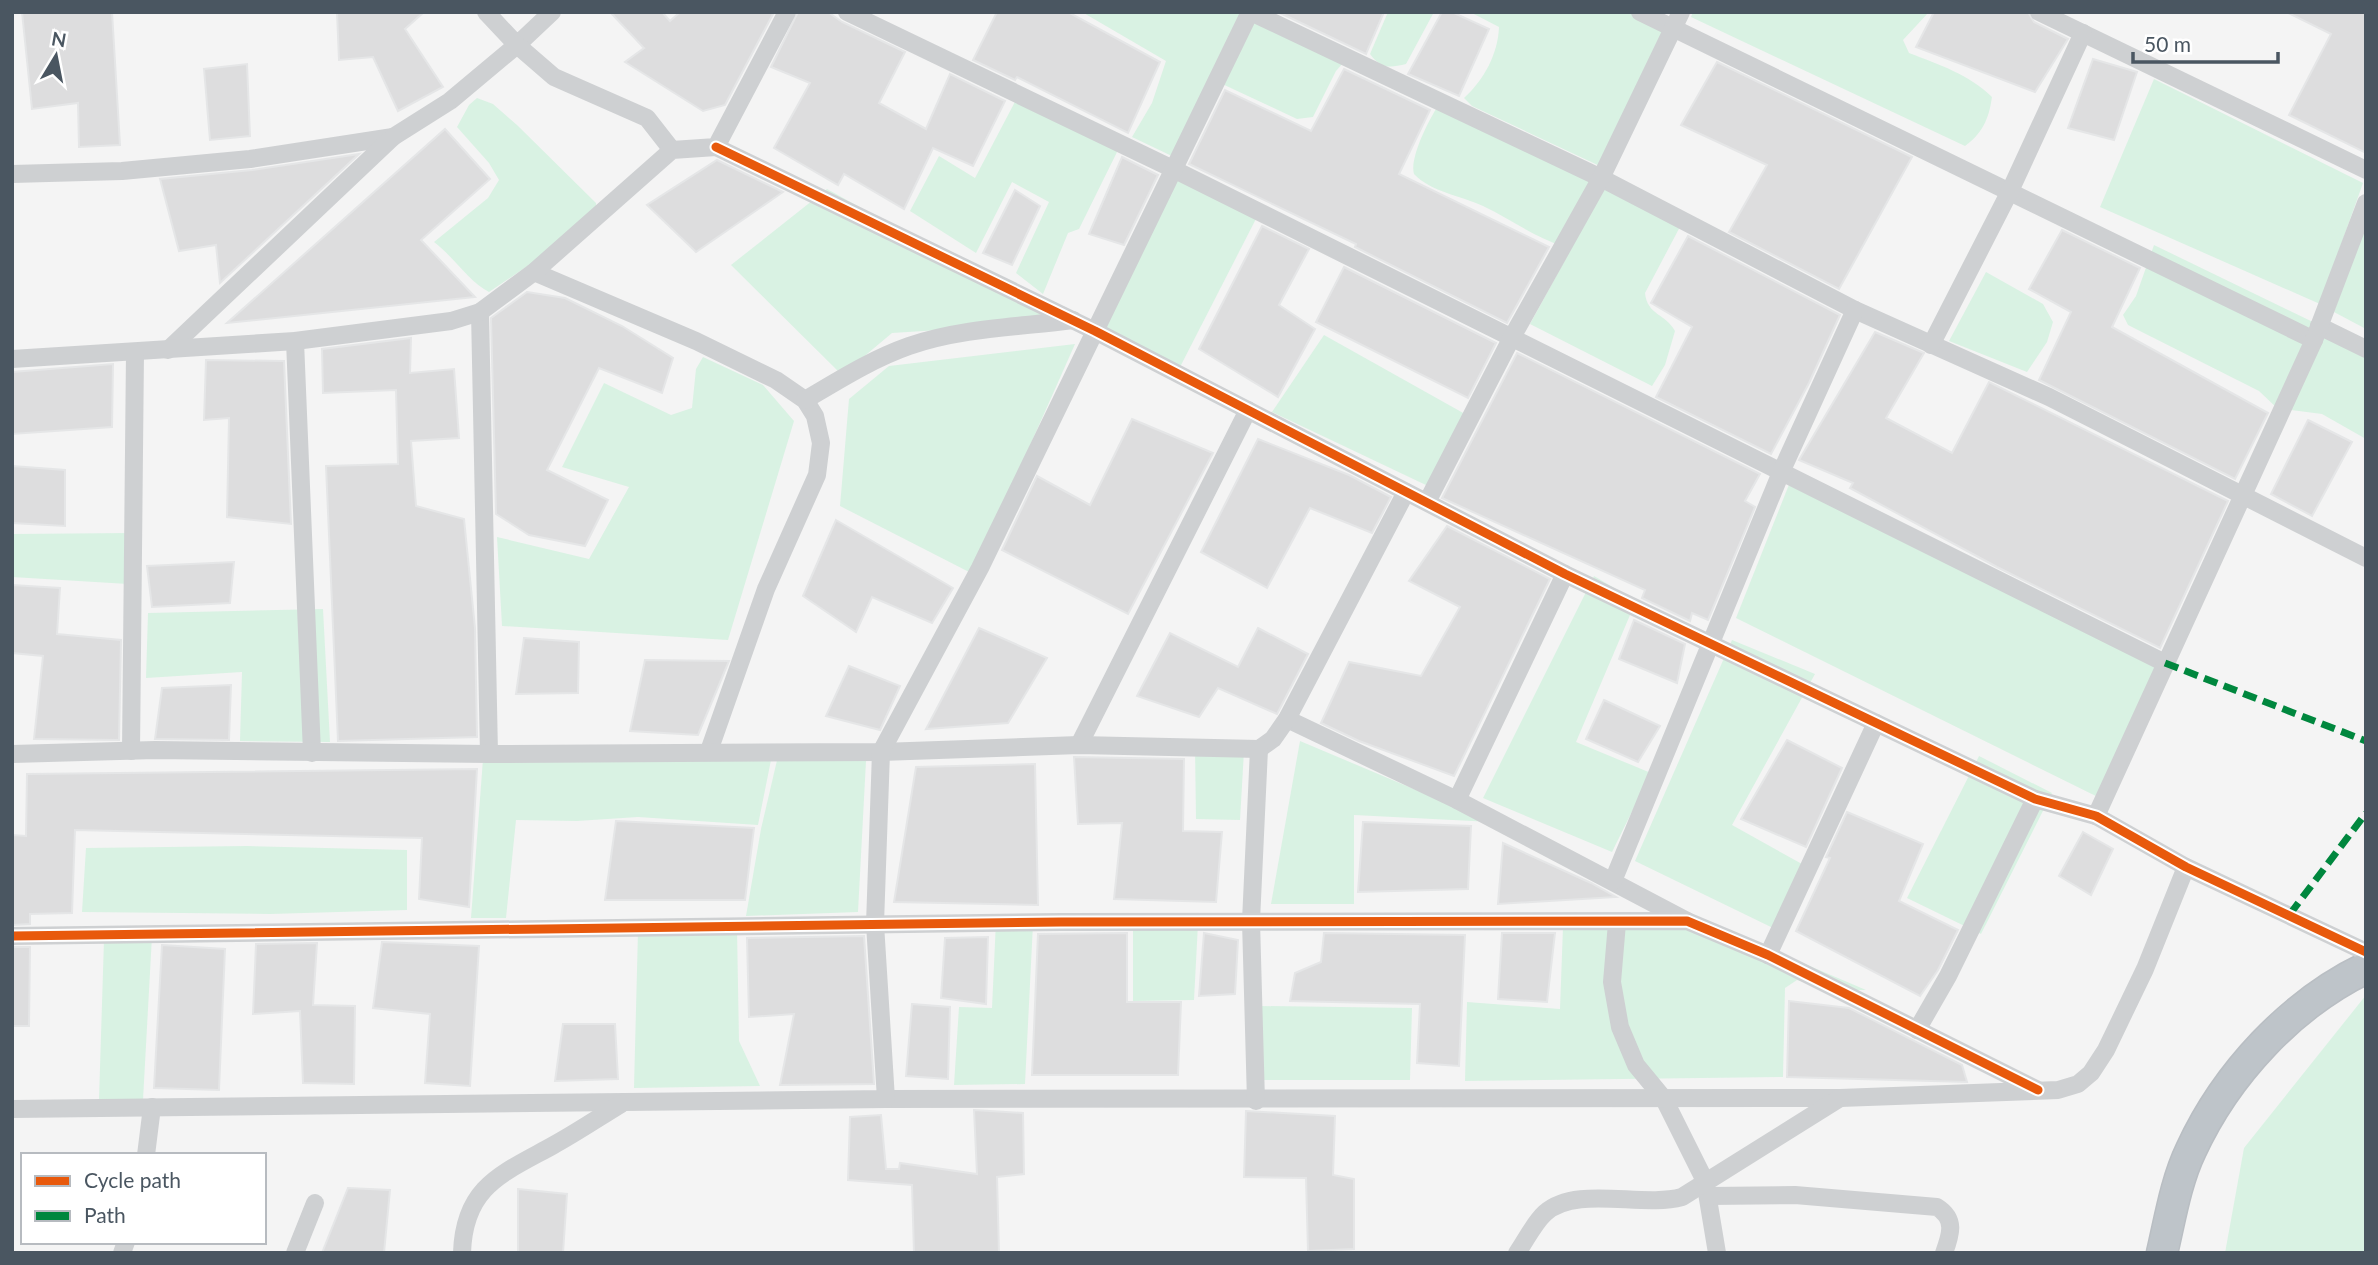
<svg xmlns="http://www.w3.org/2000/svg" width="2378" height="1265" viewBox="0 0 2378 1265" font-family="Lato,sans-serif">
<style>
.green{fill:#d9f2e3}
.building{fill:#ddddde;stroke:#e5e6e7;stroke-width:2}
.lines{fill:none;stroke-linecap:round;stroke-linejoin:round}
.highway-casing{stroke:#b9bec3;stroke-width:33}
.street{stroke:#ced0d2;stroke-width:18}
.highway{stroke:#bec4c9;stroke-width:30}
.quiet{stroke:#00873e;stroke-width:7;stroke-dasharray:14 7;stroke-linecap:butt}
.cycleway-casing{stroke:#fff;stroke-width:13}
.cycleway{stroke:#e8590c;stroke-width:9}
</style>
<rect width="100%" height="100%" fill="#f4f4f4"/>
<g class="green">
<path d="M 1082,12 L 1243,12 L 1176,158 L 1132,137 L 1152,103 L 1166,61 Z"/>
<path d="M 1388,12 L 1434,12 L 1406,64 C 1390,68 1381,69 1370,54 Z"/>
<path d="M 1470,12 L 1651,12 L 1673,23 L 1604,168 L 1472,106 L 1464,98 C 1484,80 1498,54 1499,27 Z"/>
<path d="M 1693,12 L 1929,12 L 1903,40 L 1909,53 C 1938,64 1970,75 1992,97 C 1989,118 1983,133 1965,146 L 1691,17 Z"/>
<path d="M 1250,15 L 1343,63 L 1336,71 L 1313,117 L 1297,119 L 1218,82 Z"/>
<path d="M 2154,79 L 2363,183 L 2320,304 L 2100,207 Z"/>
<path d="M 1018,96 L 1119,148 L 1079,229 L 1068,233 L 1043,294 L 1016,273 L 1049,202 L 1012,182 L 976,253 L 910,211 L 939,156 L 975,178 Z"/>
<path d="M 477,98 L 493,104 L 517,125 L 596,203 L 597,219 L 489,292 C 468,281 454,257 434,242 L 488,198 L 499,180 L 489,163 L 457,127 L 469,105 Z"/>
<path d="M 1440,103 L 1597,177 L 1562,246 C 1533,236 1510,219 1483,206 C 1462,196 1431,192 1414,174 C 1409,158 1430,117 1440,103 Z"/>
<path d="M 1180,173 L 1259,213 L 1180,367 L 1104,330 Z"/>
<path d="M 1607,183 L 1682,223 L 1645,293 C 1647,315 1666,314 1675,331 L 1665,365 L 1652,386 L 1530,324 Z"/>
<path d="M 827,189 L 1066,322 L 892,333 L 842,375 L 731,265 Z"/>
<path d="M 2366,222 L 2366,329 L 2334,312 Z"/>
<path d="M 2154,245 L 2315,323 L 2279,410 L 2259,391 L 2128,325 L 2123,315 L 2136,296 Z"/>
<path d="M 1986,272 L 2043,304 L 2053,322 L 2047,342 L 2027,372 L 1949,341 Z"/>
<path d="M 2325,328 L 2366,347 L 2366,439 L 2322,414 L 2291,410 Z"/>
<path d="M 1324,335 L 1465,414 L 1428,486 L 1272,412 Z"/>
<path d="M 1075,344 L 973,574 L 840,506 L 849,399 L 889,366 Z"/>
<path d="M 703,357 L 763,385 L 794,421 L 728,640 L 502,626 L 497,537 L 589,559 L 629,487 L 562,467 L 604,383 L 671,415 L 692,408 L 696,369 Z"/>
<path d="M 1794,472 L 2168,668 L 2110,803 L 1736,618 Z"/>
<path d="M 131,533 L 128,584 L 12,577 L 12,534 Z"/>
<path d="M 1594,576 L 1636,601 L 1576,742 L 1651,773 L 1612,852 L 1483,798 Z"/>
<path d="M 323,609 L 330,742 L 240,741 L 242,672 L 146,678 L 148,613 Z"/>
<path d="M 1732,640 L 1815,674 L 1732,825 L 1802,864 L 1773,928 L 1635,861 Z"/>
<path d="M 1300,741 L 1492,822 L 1354,815 L 1354,904 L 1271,904 Z"/>
<path d="M 1195,748 L 1244,751 L 1240,820 L 1196,819 Z"/>
<path d="M 772,755 L 758,825 L 638,817 L 577,821 L 516,820 L 506,918 L 471,918 L 483,759 Z"/>
<path d="M 836,755 L 866,761 L 858,912 L 746,916 L 761,829 L 778,756 Z"/>
<path d="M 1979,756 L 2052,793 L 1981,934 L 1907,898 Z"/>
<path d="M 247,846 L 407,850 L 407,910 L 270,914 L 82,912 L 86,848 Z"/>
<path d="M 996,921 L 1033,924 L 1025,1084 L 954,1085 L 959,1007 L 992,1008 Z"/>
<path d="M 1133,923 L 1198,924 L 1194,1000 L 1133,1001 Z"/>
<path d="M 1716,926 L 1866,990 L 1832,990 L 1797,980 L 1785,988 L 1783,1077 L 1465,1081 L 1467,1002 L 1560,1009 L 1563,927 Z"/>
<path d="M 737,929 L 739,1041 L 760,1086 L 634,1088 L 638,931 Z"/>
<path d="M 152,936 L 143,1100 L 99,1099 L 104,940 Z"/>
<path d="M 2366,995 L 2366,1253 L 2225,1253 L 2244,1148 Z"/>
<path d="M 1261,1006 L 1412,1008 L 1410,1080 L 1258,1080 Z"/>
</g>
<g class="building">
<path d="M 22,12 L 112,12 L 120,145 L 79,147 L 78,103 L 32,109 Z"/>
<path d="M 337,12 L 424,12 L 405,29 L 443,87 L 398,111 L 373,57 L 339,60 Z"/>
<path d="M 610,12 L 662,12 L 670,21 L 680,12 L 774,12 L 725,105 L 703,111 L 625,62 L 644,48 Z"/>
<path d="M 798,12 L 828,12 L 842,22 L 905,52 L 879,103 L 926,129 L 950,74 L 1005,101 L 973,166 L 933,148 L 904,209 L 844,174 L 838,185 L 774,148 L 810,83 L 771,67 Z"/>
<path d="M 997,12 L 1068,12 L 1160,62 L 1128,133 L 1017,77 L 1015,80 L 973,60 Z"/>
<path d="M 1278,12 L 1384,12 L 1366,54 Z"/>
<path d="M 1442,12 L 1452,12 L 1489,29 L 1459,96 L 1408,74 Z"/>
<path d="M 1934,12 L 2028,12 L 2034,22 L 2068,39 L 2035,92 L 1916,47 Z"/>
<path d="M 2286,12 L 2366,12 L 2366,153 L 2289,115 L 2331,34 Z"/>
<path d="M 2093,59 L 2137,72 L 2114,140 L 2068,128 Z"/>
<path d="M 1717,62 L 1912,157 L 1839,289 L 1729,232 L 1767,165 L 1681,125 Z"/>
<path d="M 247,64 L 250,136 L 210,140 L 204,69 Z"/>
<path d="M 1344,69 L 1430,110 L 1399,174 L 1549,247 L 1507,323 L 1355,247 L 1356,244 L 1189,164 L 1225,90 L 1311,131 Z"/>
<path d="M 445,129 L 490,179 L 421,240 L 475,297 L 227,323 Z"/>
<path d="M 359,154 L 220,283 L 216,245 L 179,251 L 160,179 L 252,170 Z"/>
<path d="M 1122,157 L 1158,175 L 1124,245 L 1089,234 Z"/>
<path d="M 717,160 L 783,192 L 696,252 L 647,205 Z"/>
<path d="M 1015,190 L 1040,206 L 1012,265 L 983,253 Z"/>
<path d="M 1262,226 L 1309,249 L 1279,305 L 1315,329 L 1278,397 L 1199,349 Z"/>
<path d="M 2062,230 L 2140,268 L 2112,327 L 2268,413 L 2235,479 L 2039,380 L 2071,312 L 2029,289 Z"/>
<path d="M 1688,236 L 1840,315 L 1809,383 L 1771,454 L 1656,397 L 1692,327 L 1651,303 Z"/>
<path d="M 1344,267 L 1496,343 L 1468,398 L 1316,322 Z"/>
<path d="M 527,292 L 565,298 L 622,326 L 673,358 L 662,393 L 599,368 L 547,470 L 608,500 L 585,546 L 529,535 L 496,514 L 491,318 Z"/>
<path d="M 1875,332 L 1924,353 L 1886,418 L 1952,453 L 1989,382 L 2228,501 L 2160,648 L 1997,567 L 1850,488 L 1853,483 L 1799,460 Z"/>
<path d="M 411,338 L 410,373 L 454,369 L 459,438 L 411,441 L 416,506 L 464,519 L 475,628 L 477,737 L 338,741 L 326,466 L 398,464 L 396,390 L 323,393 L 322,349 Z"/>
<path d="M 1517,353 L 1760,474 L 1745,501 L 1755,507 L 1708,620 L 1692,613 L 1690,621 L 1642,598 L 1645,590 L 1442,498 Z"/>
<path d="M 206,360 L 284,361 L 291,524 L 227,517 L 229,418 L 204,420 Z"/>
<path d="M 113,364 L 112,427 L 12,434 L 12,372 Z"/>
<path d="M 1132,419 L 1213,453 L 1128,614 L 1002,550 L 1037,476 L 1090,505 Z"/>
<path d="M 2308,420 L 2352,442 L 2312,516 L 2271,494 Z"/>
<path d="M 1258,439 L 1349,475 L 1391,497 L 1372,533 L 1310,508 L 1267,588 L 1201,552 Z"/>
<path d="M 12,466 L 65,470 L 65,526 L 12,523 Z"/>
<path d="M 836,520 L 953,588 L 932,623 L 872,597 L 856,632 L 803,596 Z"/>
<path d="M 1447,526 L 1550,579 L 1454,776 L 1359,741 L 1321,723 L 1349,662 L 1421,676 L 1460,607 L 1409,581 Z"/>
<path d="M 234,562 L 230,603 L 152,607 L 147,566 Z"/>
<path d="M 12,585 L 60,588 L 57,634 L 121,640 L 119,740 L 34,739 L 43,656 L 12,653 Z"/>
<path d="M 1634,620 L 1685,644 L 1677,683 L 1619,659 Z"/>
<path d="M 979,628 L 1047,658 L 1008,723 L 926,729 Z"/>
<path d="M 1258,628 L 1308,654 L 1277,714 L 1218,688 L 1199,717 L 1137,696 L 1170,633 L 1238,667 Z"/>
<path d="M 524,638 L 579,642 L 578,693 L 516,694 Z"/>
<path d="M 645,660 L 729,661 L 698,735 L 630,731 Z"/>
<path d="M 849,666 L 900,686 L 880,730 L 826,716 Z"/>
<path d="M 231,685 L 229,740 L 155,739 L 162,688 Z"/>
<path d="M 1604,700 L 1660,726 L 1638,762 L 1586,739 Z"/>
<path d="M 1787,740 L 1842,768 L 1806,847 L 1741,819 Z"/>
<path d="M 1074,757 L 1184,759 L 1183,831 L 1222,832 L 1216,902 L 1114,899 L 1122,823 L 1078,824 Z"/>
<path d="M 1035,764 L 1038,905 L 894,902 L 916,767 Z"/>
<path d="M 477,769 L 469,907 L 419,899 L 422,838 L 75,830 L 72,913 L 30,914 L 30,924 L 12,925 L 12,835 L 26,836 L 27,774 Z"/>
<path d="M 1847,812 L 1923,844 L 1899,901 L 1958,930 L 1938,970 L 1920,996 L 1796,931 L 1830,858 L 1826,857 Z"/>
<path d="M 616,821 L 754,828 L 745,900 L 605,900 Z"/>
<path d="M 1363,822 L 1471,826 L 1468,889 L 1358,892 Z"/>
<path d="M 2083,832 L 2113,849 L 2091,895 L 2059,876 Z"/>
<path d="M 1503,843 L 1591,883 L 1616,897 L 1498,904 Z"/>
<path d="M 1127,933 L 1127,1002 L 1181,1002 L 1178,1075 L 1032,1075 L 1038,934 Z"/>
<path d="M 1204,933 L 1238,940 L 1235,994 L 1199,996 Z"/>
<path d="M 1324,933 L 1465,935 L 1459,1066 L 1417,1063 L 1420,1004 L 1290,1001 L 1295,973 L 1321,962 Z"/>
<path d="M 1502,933 L 1555,933 L 1547,1002 L 1498,999 Z"/>
<path d="M 864,936 L 874,1084 L 780,1085 L 794,1014 L 749,1017 L 747,938 Z"/>
<path d="M 988,937 L 986,1004 L 941,998 L 945,938 Z"/>
<path d="M 382,942 L 479,946 L 470,1086 L 425,1083 L 430,1014 L 373,1008 Z"/>
<path d="M 317,943 L 313,1005 L 355,1006 L 354,1084 L 303,1083 L 300,1011 L 253,1014 L 256,944 Z"/>
<path d="M 162,945 L 225,949 L 219,1090 L 154,1088 Z"/>
<path d="M 12,947 L 30,947 L 29,1026 L 12,1026 Z"/>
<path d="M 1789,1001 L 1849,1008 L 1962,1065 L 1967,1082 L 1787,1077 Z"/>
<path d="M 912,1004 L 950,1007 L 948,1079 L 906,1076 Z"/>
<path d="M 563,1024 L 615,1024 L 618,1079 L 555,1081 Z"/>
<path d="M 974,1110 L 1023,1113 L 1024,1174 L 997,1177 L 999,1253 L 914,1253 L 912,1185 L 848,1180 L 850,1117 L 881,1115 L 886,1169 L 899,1169 L 900,1163 L 977,1174 Z"/>
<path d="M 1246,1111 L 1335,1116 L 1333,1175 L 1354,1179 L 1354,1249 L 1308,1251 L 1306,1178 L 1244,1177 Z"/>
<path d="M 348,1188 L 390,1190 L 384,1253 L 322,1253 Z"/>
<path d="M 518,1189 L 567,1194 L 563,1253 L 518,1253 Z"/>
</g>
<g class="lines">
<defs>
<path id="highway" d="M 2162,1253 C 2170,1219 2176,1181 2191,1150 C 2226,1074 2291,1004 2366,968"/>
</defs>
<use href="#highway" class="highway-casing"/>
<g class="street">
<path d="M 486,12 L 517,45 L 552,12"/>
<path d="M 847,12 L 1173,169 L 2165,663"/>
<path d="M 1251,12 L 1601,178 L 1855,310 L 2049,397 L 2366,558"/>
<path d="M 1640,12 L 2314,340"/>
<path d="M 2039,12 L 2366,170"/>
<path d="M 716,147 L 1095,331 L 1565,574 L 2035,799 L 2096,816 L 2186,867 L 2366,952"/>
<path d="M 12,174 L 122,171 L 250,159 L 393,137 L 450,101 L 517,45 L 554,77 L 647,118 L 672,150"/>
<path d="M 534,272 L 696,341 L 776,380 L 805,400 L 815,416 L 821,443 L 817,475 L 766,589 L 709,751"/>
<path d="M 480,312 L 489,754"/>
<path d="M 2319,326 L 2366,349"/>
<path d="M 295,341 L 312,753"/>
<path d="M 1931,345 L 2010,191 L 2083,33"/>
<path d="M 168,350 L 393,137"/>
<path d="M 12,359 L 295,341 L 451,321 L 480,312 L 534,272 L 672,150 L 716,147 L 787,12"/>
<path d="M 805,400 C 839,380 872,359 909,346 C 961,328 1019,327 1073,320"/>
<path d="M 1427,502 L 1511,339 L 1601,178 L 1681,12"/>
<path d="M 1287,719 L 1457,800 L 1687,921"/>
<path d="M 1079,745 L 1248,410"/>
<path d="M 131,751 L 135,352"/>
<path d="M 12,754 L 155,750 L 489,754 L 881,752 L 1079,745 L 1259,749 L 1273,739 L 1287,719 L 1406,492"/>
<path d="M 1457,800 L 1565,574"/>
<path d="M 2096,816 L 2314,340 L 2366,203"/>
<path d="M 1613,881 L 1782,470 L 1855,310"/>
<path d="M 1617,923 L 1612,982 L 1620,1027 L 1636,1065 L 1664,1099 L 1705,1181 L 1717,1253"/>
<path d="M 12,936 L 1061,922 L 1687,921 L 1768,955 L 2038,1090"/>
<path d="M 1768,955 L 1876,723"/>
<path d="M 1917,1030 L 1948,976 L 2035,799"/>
<path d="M 886,1099 L 1840,1098 L 2058,1090 L 2078,1084 L 2091,1073 L 2106,1050 L 2145,969 L 2186,867"/>
<path d="M 1256,1101 L 1251,921 L 1259,749"/>
<path d="M 12,1109 L 886,1099 L 875,924 L 881,752 L 980,568 L 1250,12"/>
<path d="M 146,1155 L 152,1107"/>
<path d="M 1709,1196 L 1795,1195 L 1937,1207 C 1956,1219 1951,1234 1944,1253"/>
<path d="M 122,1253 L 126,1242"/>
<path d="M 295,1253 L 315,1203"/>
<path d="M 462,1253 C 464,1187 501,1174 552,1146 C 576,1133 598,1118 621,1104"/>
<path d="M 1517,1253 C 1526,1240 1534,1223 1545,1213 C 1576,1185 1642,1208 1682,1197 L 1840,1098"/>
</g>
<use href="#highway" class="highway"/>
<g class="quiet">
<path d="M 2165,663 L 2366,741"/>
<path d="M 2290,914 L 2366,813"/>
</g>
<defs>
<g id="cycleway">
<path d="M 716,147 L 1095,331 L 1565,574 L 2035,799 L 2096,816 L 2186,867 L 2366,952"/>
<path d="M 12,936 L 1061,922 L 1687,921 L 1768,955 L 2038,1090"/>
</g>
</defs>
<use href="#cycleway" class="cycleway-casing"/>
<use href="#cycleway" class="cycleway"/>
</g>
<rect width="2378" height="1265" fill="none" stroke="#4a5661" stroke-width="28"/>
<rect x="21" y="1153" width="245" height="91" fill="#ffffff" stroke="#b7bbc0" stroke-width="2"/>
<rect x="35" y="1176" width="35" height="10" fill="#e8590c" stroke="#b7bbc0" stroke-width="2"/>
<text x="84" y="1188" font-size="21" fill="#4a5661">Cycle path</text>
<rect x="35" y="1211" width="35" height="10" fill="#00873e" stroke="#b7bbc0" stroke-width="2"/>
<text x="84" y="1223" font-size="21" fill="#4a5661">Path</text>
<g transform="translate(56 56) rotate(10)" stroke="#ffffff" stroke-width="5" paint-order="stroke">
<path d="M0-5L12 26L0 18L-12 26Z" fill="#4a5661"/>
<text y="-10" font-size="19" font-weight="bold" text-anchor="middle" fill="#4a5661">N</text>
</g>
<path d="M2133 52v10h145v-10" fill="none" stroke="#4a5661" stroke-width="3.5"/>
<text x="2144" y="52" font-size="21" fill="#4a5661" stroke="#ffffff" stroke-width="5" paint-order="stroke">50 m</text>
</svg>
